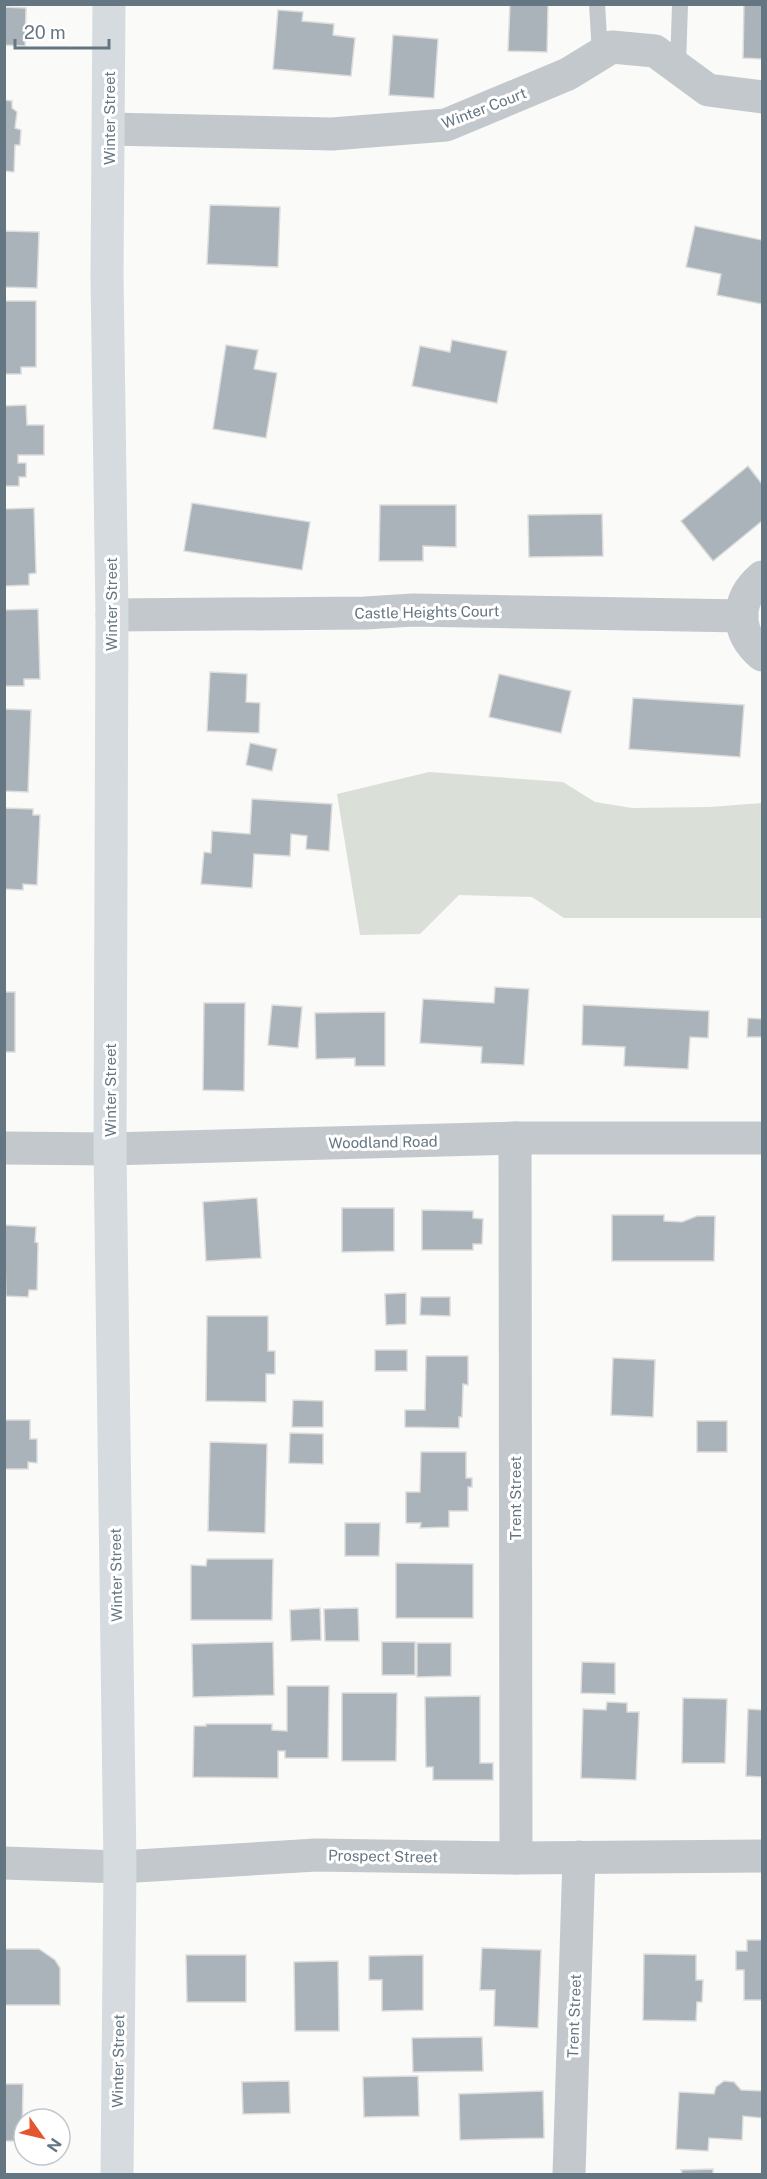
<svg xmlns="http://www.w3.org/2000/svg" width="767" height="2179" viewBox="0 0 767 2179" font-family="'Public Sans',sans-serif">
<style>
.green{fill:#dadfd7}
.building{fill:#aab3b9;stroke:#dcdcda;stroke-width:1.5}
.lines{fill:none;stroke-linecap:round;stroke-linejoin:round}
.service{stroke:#c3c8cc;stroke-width:16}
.minor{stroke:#c3c8cc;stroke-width:33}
.secondary{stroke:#d6dbdf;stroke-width:33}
.labels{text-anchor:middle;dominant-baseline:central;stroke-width:6;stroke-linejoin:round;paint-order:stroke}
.street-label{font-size:15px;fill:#657683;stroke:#fff}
</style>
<rect width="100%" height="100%" fill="#fafaf8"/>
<path class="green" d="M 429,772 L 563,782 L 595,802 L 632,808 L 710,807 L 762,803 L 762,918 L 564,918 L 532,897 L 459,895 L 420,934 L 360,935 L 337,794 Z"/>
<g class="building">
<path d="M 514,4 L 548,4 L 547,52 L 508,51 L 510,5 Z"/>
<path d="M 744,4 L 762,4 L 762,59 L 743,58 Z"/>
<path d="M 4,7 L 26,8 L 25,46 L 4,45 Z"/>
<path d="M 278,10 L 303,12 L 302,21 L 334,24 L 333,35 L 355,38 L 351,76 L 273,69 Z"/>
<path d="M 393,35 L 438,39 L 434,98 L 389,95 Z"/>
<path d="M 4,100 L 12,101 L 12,108 L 17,112 L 15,128 L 21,130 L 20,145 L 15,145 L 14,172 L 4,171 Z"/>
<path d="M 210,205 L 280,207 L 278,267 L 207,264 Z"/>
<path d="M 695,226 L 762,240 L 762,304 L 717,295 L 721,274 L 686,267 Z"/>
<path d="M 4,231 L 39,232 L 37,288 L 4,287 Z"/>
<path d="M 4,301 L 36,301 L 36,367 L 21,367 L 21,374 L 4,374 Z"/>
<path d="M 452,340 L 507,351 L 497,403 L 412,386 L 420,346 L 450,352 Z"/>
<path d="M 226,345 L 258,350 L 254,369 L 277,373 L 266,438 L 213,429 Z"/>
<path d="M 26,405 L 27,425 L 44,425 L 44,455 L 18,455 L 18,463 L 26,463 L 26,477 L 19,477 L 19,486 L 4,486 L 4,406 Z"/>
<path d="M 748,466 L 762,484 L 762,521 L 713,561 L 681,521 Z"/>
<path d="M 192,503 L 310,522 L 302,570 L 184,551 Z"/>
<path d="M 380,505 L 456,505 L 456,547 L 423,546 L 423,561 L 379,561 Z"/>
<path d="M 34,508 L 36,573 L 29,574 L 29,585 L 4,586 L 4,509 Z"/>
<path d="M 602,514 L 603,556 L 529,557 L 528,515 Z"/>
<path d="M 38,609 L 40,679 L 24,679 L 24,686 L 4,686 L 4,610 Z"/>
<path d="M 210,672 L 247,674 L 246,702 L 260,703 L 259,733 L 207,731 Z"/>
<path d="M 499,674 L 571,691 L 561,733 L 489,717 Z"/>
<path d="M 633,698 L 744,705 L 740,757 L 629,749 Z"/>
<path d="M 4,709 L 31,710 L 28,792 L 4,791 Z"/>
<path d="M 250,743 L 277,749 L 272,771 L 246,765 Z"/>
<path d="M 252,799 L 332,804 L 329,851 L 306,849 L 307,836 L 291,834 L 290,856 L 254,854 L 252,888 L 201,884 L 204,852 L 211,853 L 212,831 L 250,834 Z"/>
<path d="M 4,808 L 33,809 L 33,815 L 40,815 L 37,885 L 23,884 L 23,890 L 4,889 Z"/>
<path d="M 495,987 L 529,989 L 524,1065 L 481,1063 L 482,1047 L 420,1043 L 423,999 L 494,1003 Z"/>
<rect x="4" y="992" width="11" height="60"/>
<path d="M 204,1003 L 245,1003 L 244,1091 L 203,1090 Z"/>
<path d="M 272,1005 L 302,1007 L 298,1048 L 268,1045 Z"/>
<path d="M 583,1005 L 709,1011 L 708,1038 L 690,1037 L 688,1069 L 624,1066 L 625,1047 L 582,1045 Z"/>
<path d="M 385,1012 L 385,1066 L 355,1066 L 355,1058 L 316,1059 L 315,1013 Z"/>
<path d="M 748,1018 L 762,1019 L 762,1037 L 747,1037 Z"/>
<path d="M 257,1198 L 261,1258 L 206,1261 L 203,1202 Z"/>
<path d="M 342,1208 L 394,1208 L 394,1251 L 342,1252 Z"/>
<path d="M 422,1210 L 473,1211 L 473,1218 L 483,1219 L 482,1244 L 473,1244 L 473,1250 L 422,1250 Z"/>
<path d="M 612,1215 L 664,1215 L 664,1221 L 682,1222 L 697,1216 L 715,1216 L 714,1261 L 612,1261 Z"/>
<path d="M 4,1225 L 36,1227 L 35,1242 L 38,1243 L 37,1290 L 29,1290 L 28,1297 L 6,1296 Z"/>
<path d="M 406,1293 L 406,1324 L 386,1325 L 385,1294 Z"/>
<path d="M 421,1297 L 450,1297 L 450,1316 L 420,1315 Z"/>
<path d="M 207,1316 L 268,1316 L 268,1351 L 275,1351 L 275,1374 L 266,1374 L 266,1402 L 206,1401 Z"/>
<rect x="375" y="1350" width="32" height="21"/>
<path d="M 426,1356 L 468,1356 L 468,1385 L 463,1384 L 462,1417 L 459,1417 L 459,1428 L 405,1427 L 405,1410 L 425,1410 Z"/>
<path d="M 613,1358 L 655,1360 L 653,1417 L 611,1415 Z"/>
<path d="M 293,1400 L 323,1401 L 323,1427 L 292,1427 Z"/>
<path d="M 4,1420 L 30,1420 L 30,1439 L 37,1439 L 37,1463 L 28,1462 L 28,1469 L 4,1469 Z"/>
<rect x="697" y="1421" width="30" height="31"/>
<path d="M 290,1433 L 323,1434 L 323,1464 L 289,1463 Z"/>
<path d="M 210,1442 L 267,1444 L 265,1533 L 208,1531 Z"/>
<path d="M 421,1452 L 466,1452 L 466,1478 L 472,1478 L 472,1487 L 468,1487 L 468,1511 L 449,1511 L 449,1527 L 420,1528 L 421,1523 L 406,1523 L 406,1492 L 420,1492 Z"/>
<path d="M 345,1523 L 380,1523 L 379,1556 L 345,1556 Z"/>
<path d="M 207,1559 L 273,1559 L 272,1620 L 191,1620 L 191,1565 L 206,1566 Z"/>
<path d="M 396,1563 L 473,1564 L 473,1618 L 396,1618 Z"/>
<path d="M 320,1608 L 321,1640 L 291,1641 L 290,1610 Z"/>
<path d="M 358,1608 L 359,1641 L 325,1641 L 324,1609 Z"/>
<path d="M 273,1642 L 274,1695 L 193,1697 L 192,1644 Z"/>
<rect x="382" y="1642" width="33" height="33"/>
<path d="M 417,1643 L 451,1643 L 451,1676 L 417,1677 Z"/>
<path d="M 582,1662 L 615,1663 L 615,1694 L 581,1693 Z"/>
<path d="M 287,1686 L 329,1686 L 328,1758 L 285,1758 L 285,1751 L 278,1751 L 278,1778 L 193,1777 L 194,1726 L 206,1726 L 206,1724 L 272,1724 L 272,1730 L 287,1731 Z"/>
<path d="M 342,1693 L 397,1693 L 396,1761 L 342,1761 Z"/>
<path d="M 480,1696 L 480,1763 L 493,1763 L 493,1780 L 433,1780 L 433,1767 L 426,1767 L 425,1697 Z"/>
<path d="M 683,1698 L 727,1699 L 725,1763 L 682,1763 Z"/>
<path d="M 607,1702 L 627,1703 L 627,1712 L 639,1712 L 636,1780 L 581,1778 L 583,1709 L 606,1710 Z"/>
<path d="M 748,1709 L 762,1710 L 762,1777 L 746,1776 Z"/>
<path d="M 747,1940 L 762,1940 L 762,2000 L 744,2000 L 744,1970 L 736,1970 L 736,1951 L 747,1951 Z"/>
<path d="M 482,1948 L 541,1950 L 538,2028 L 494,2026 L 495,1990 L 480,1990 Z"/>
<path d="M 4,1949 L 39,1949 L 55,1960 L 60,1968 L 60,2005 L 4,2005 Z"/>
<path d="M 644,1954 L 696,1955 L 696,1980 L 703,1980 L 702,2002 L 697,2002 L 696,2021 L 643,2020 Z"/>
<path d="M 186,1955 L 246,1955 L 246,2002 L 187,2002 Z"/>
<path d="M 423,1955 L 423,2010 L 382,2011 L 382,1980 L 369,1980 L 369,1956 Z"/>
<path d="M 338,1961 L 339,2031 L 295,2031 L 294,1962 Z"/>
<path d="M 482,2037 L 483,2071 L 413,2072 L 412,2038 Z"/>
<path d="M 418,2076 L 419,2116 L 364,2117 L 363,2077 Z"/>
<path d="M 289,2081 L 290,2113 L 243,2114 L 242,2082 Z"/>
<path d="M 724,2081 L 734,2082 L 741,2090 L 762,2091 L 762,2118 L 743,2116 L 742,2140 L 709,2138 L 708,2151 L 676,2149 L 679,2092 L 714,2094 L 716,2087 Z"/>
<path d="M 4,2084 L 23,2084 L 22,2141 L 4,2141 Z"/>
<path d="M 543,2091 L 544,2138 L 460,2140 L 459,2094 Z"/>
<path d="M 713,2169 L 713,2174 L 682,2174 L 681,2170 Z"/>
</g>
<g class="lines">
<g class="service">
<path d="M 597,4 L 600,54"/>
<path d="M 678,67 L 680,4"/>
</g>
<g class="minor">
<path d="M 109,129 L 332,134 L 446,125 L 568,74 L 612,47 L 655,51 L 708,90 L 762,97"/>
<path d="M 762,577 C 735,600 735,632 762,655"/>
<path d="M 112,615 L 365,613 L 413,610 L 742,616"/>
<path d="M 515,1138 L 516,1858"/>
<path d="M 4,1148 L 110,1149 L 515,1138 L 762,1138"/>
<path d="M 4,1863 L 120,1867 L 316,1855 L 516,1858 L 762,1856"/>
<path d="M 569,2174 L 579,1857"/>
</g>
<path class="secondary" d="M 109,4 L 107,276 L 112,615 L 110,1149 L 120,1867 L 117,2174"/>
</g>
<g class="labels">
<g class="street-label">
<text transform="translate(484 108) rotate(-21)">Winter Court</text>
<text transform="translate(109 118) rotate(-90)">Winter Street</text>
<text transform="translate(111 604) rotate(-90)">Winter Street</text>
<text transform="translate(427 612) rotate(-1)">Castle Heights Court</text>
<text transform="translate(110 1090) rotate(-90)">Winter Street</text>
<text transform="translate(383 1142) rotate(-1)">Woodland Road</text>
<text transform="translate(515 1498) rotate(-90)">Trent Street</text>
<text transform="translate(116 1575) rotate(-91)">Winter Street</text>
<text transform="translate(383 1856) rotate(1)">Prospect Street</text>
<text transform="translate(574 2016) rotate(-88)">Trent Street</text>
<text transform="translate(118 2061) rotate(-89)">Winter Street</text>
</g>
</g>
<rect width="767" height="2179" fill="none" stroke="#657683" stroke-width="12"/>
<g transform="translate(42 2137) rotate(124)"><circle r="28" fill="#ffffff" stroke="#c1c8cd" stroke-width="1.5"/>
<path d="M0-4.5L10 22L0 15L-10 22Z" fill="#e4572e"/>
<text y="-9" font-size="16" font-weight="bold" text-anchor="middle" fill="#657683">N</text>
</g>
<path d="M15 39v9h94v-9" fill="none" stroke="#657683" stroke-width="3"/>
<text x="24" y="39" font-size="18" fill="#657683" stroke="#ffffff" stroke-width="4.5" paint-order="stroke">20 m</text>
</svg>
